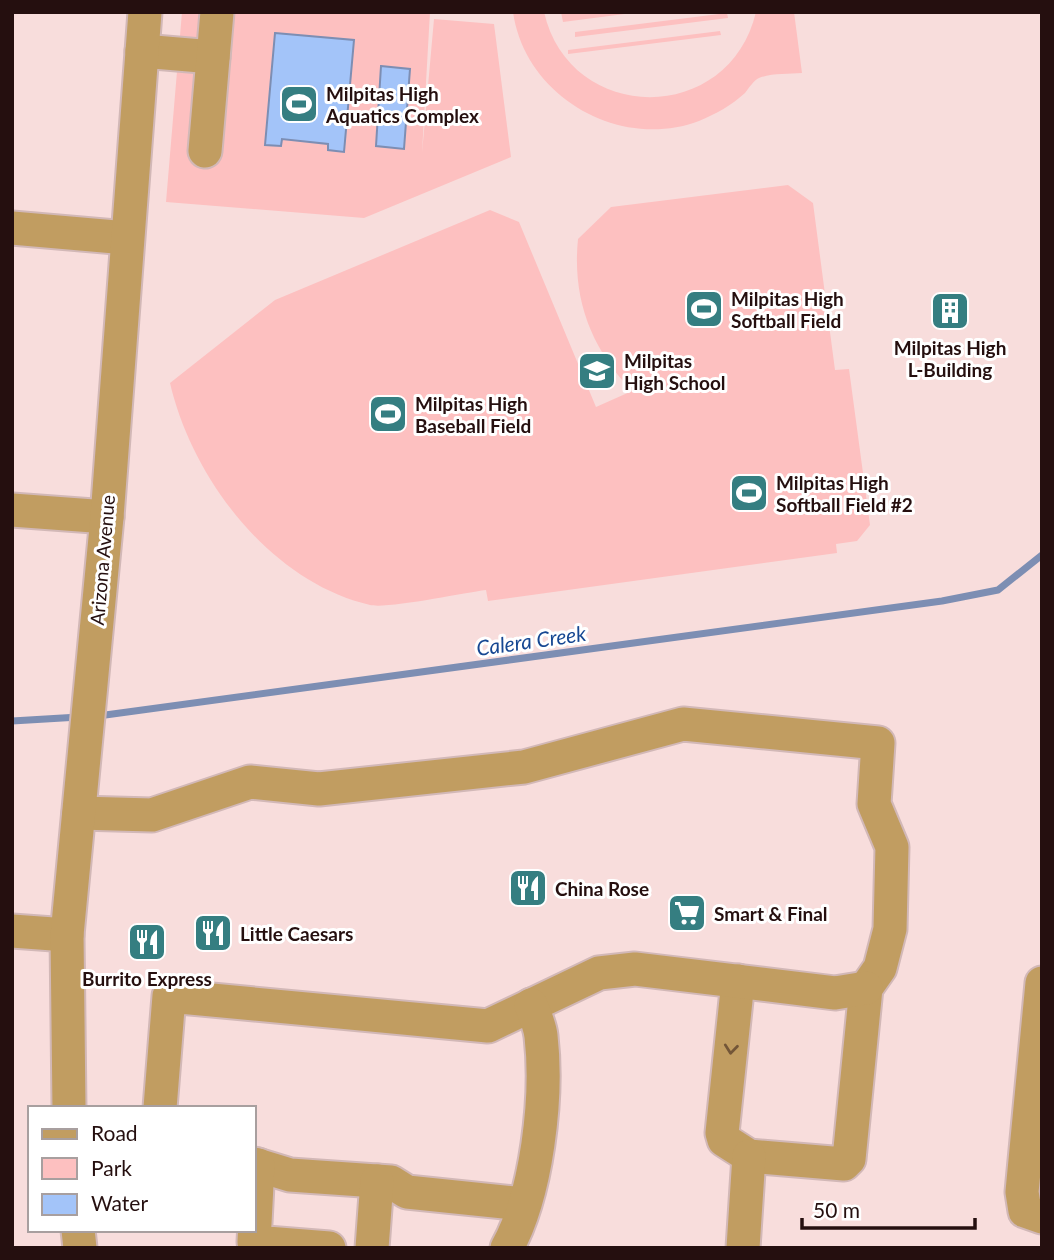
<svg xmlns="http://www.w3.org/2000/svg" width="1054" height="1260" viewBox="0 0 1054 1260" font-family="Lato,sans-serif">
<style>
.green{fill:#fdc0c0}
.water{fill:#a3c4f9;stroke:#7d8eb3;stroke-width:2}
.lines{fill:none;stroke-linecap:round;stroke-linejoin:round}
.stream{stroke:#7d8eb3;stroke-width:7}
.minor-casing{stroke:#d2b8b7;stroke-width:37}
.minor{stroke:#c19d61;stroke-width:33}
.oneway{stroke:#735638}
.labels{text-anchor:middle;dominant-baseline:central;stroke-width:6;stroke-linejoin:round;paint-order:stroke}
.poi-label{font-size:19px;font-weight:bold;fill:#250f0f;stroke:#fff;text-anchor:start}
.street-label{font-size:19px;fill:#250f0f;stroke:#fff}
.water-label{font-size:21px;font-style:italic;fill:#164792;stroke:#fff}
</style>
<rect width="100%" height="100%" fill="#f8dddc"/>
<g class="green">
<path d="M 182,12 L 430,12 L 422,153 L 434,19 L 494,24 L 511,157 L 364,218 L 166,202 Z"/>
<path d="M 513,12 L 544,12 C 570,125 729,126 756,12 L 794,12 L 802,73 C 789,74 771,73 759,78 C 754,80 749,88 745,93 C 732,105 716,114 699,121 C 620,151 525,97 513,12 Z"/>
<path d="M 561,12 L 640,12 L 563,22 Z"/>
<path d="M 727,13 L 728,18 L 575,37 L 575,32 Z"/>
<path d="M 720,31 L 721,35 L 568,54 L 568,50 Z"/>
<path d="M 788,185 L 813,203 L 835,370 L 849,369 L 870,525 L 857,541 L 836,544 L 837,553 L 488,601 L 486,590 C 463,593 387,609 370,605 C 270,582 192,478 170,383 L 275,300 L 490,210 L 519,222 L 596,407 L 632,391 C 591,348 572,299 578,239 L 611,207 Z"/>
</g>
<g class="water">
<path d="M 275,33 L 354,40 L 344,152 L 328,150 L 328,144 L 282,139 L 281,146 L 265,145 Z"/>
<path d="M 381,66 L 410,69 L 404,149 L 376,146 Z"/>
</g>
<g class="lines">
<g class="stream">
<path d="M 98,716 L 942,601 L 998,590 L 1042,555"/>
<path d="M 12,721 L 79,717"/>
</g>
<defs>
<g id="minor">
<path d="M 142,51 L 213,57"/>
<path d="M 205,151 L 217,12"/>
<path d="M 12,228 L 127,238"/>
<path d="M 12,510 L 107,517"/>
<path d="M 79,813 L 152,815 L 250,782 L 319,789 L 524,767 L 683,724 L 878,743 L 874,804 L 892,847 L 890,929 L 880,968 L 866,988 L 849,1159 L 844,1164 L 749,1156 L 724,1140 L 722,1133 L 738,981"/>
<path d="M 12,931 L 67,935"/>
<path d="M 1042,983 L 1022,1192 L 1025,1211 L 1042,1217"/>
<path d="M 69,1108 L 67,935 L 107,517 L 145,12"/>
<path d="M 160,1108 L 169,996 L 488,1026 L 599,973 L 635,969 L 835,993 L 866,988"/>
<path d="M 254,1164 L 290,1175 L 391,1182 L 407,1192 L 523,1204"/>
<path d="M 258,1165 L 254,1242 L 329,1248"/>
<path d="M 78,1230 L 80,1248"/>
<path d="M 372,1248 L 377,1181"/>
<path d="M 507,1248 C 537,1194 548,1097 541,1036 C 540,1026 535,1015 531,1005"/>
<path d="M 743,1248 L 749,1156"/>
</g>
</defs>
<use href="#minor" class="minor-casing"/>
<use href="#minor" class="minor"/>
</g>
<defs><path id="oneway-chevron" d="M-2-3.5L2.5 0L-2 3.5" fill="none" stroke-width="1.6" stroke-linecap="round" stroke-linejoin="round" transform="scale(1.75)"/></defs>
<use class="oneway" href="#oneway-chevron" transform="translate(731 1049) rotate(96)"/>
<defs>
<symbol id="stadium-square" viewBox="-11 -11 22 22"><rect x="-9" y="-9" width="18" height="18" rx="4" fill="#357e81" stroke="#fff"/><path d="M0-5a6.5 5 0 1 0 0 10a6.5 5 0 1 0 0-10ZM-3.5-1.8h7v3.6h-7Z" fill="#fff"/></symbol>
<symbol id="building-square" viewBox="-11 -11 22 22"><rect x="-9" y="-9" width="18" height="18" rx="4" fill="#357e81" stroke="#fff"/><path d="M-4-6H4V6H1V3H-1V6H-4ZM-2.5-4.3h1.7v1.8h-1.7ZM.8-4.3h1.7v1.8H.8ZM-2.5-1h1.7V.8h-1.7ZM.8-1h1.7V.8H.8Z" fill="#fff"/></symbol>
<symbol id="school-square" viewBox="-11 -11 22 22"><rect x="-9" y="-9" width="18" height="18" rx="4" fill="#357e81" stroke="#fff"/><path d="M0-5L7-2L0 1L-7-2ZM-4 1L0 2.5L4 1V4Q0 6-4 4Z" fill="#fff"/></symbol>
<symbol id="restaurant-square" viewBox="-11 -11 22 22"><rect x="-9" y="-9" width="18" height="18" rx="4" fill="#357e81" stroke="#fff"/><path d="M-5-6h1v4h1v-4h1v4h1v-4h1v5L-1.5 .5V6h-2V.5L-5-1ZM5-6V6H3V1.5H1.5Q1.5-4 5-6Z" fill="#fff"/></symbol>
<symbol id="supermarket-square" viewBox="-11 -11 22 22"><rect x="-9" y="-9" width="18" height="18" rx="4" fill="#357e81" stroke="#fff"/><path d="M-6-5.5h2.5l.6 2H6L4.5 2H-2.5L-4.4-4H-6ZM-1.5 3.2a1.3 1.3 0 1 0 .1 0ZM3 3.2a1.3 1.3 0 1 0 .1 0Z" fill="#fff"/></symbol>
</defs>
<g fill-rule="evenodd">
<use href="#stadium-square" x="277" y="82" width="44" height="44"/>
<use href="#stadium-square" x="682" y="287" width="44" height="44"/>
<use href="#building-square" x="928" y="289" width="44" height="44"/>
<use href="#school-square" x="575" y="349" width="44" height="44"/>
<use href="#stadium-square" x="366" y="392" width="44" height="44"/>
<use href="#stadium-square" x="727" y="471" width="44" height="44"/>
<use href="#restaurant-square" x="506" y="866" width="44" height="44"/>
<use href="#supermarket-square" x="665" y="891" width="44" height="44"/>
<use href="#restaurant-square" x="191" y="911" width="44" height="44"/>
<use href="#restaurant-square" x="125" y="920" width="44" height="44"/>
</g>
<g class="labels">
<g class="poi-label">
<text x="326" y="93">Milpitas High<tspan x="326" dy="22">Aquatics Complex</tspan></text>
<text x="731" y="298">Milpitas High<tspan x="731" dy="22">Softball Field</tspan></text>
<text x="950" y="347" text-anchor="middle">Milpitas High<tspan x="950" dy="22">L-Building</tspan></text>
<text x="624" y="360">Milpitas<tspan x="624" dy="22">High School</tspan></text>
<text x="415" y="403">Milpitas High<tspan x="415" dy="22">Baseball Field</tspan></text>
<text x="776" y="482">Milpitas High<tspan x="776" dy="22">Softball Field #2</tspan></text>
<text x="555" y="888">China Rose</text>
<text x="714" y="913">Smart &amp; Final</text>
<text x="240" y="933">Little Caesars</text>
<text x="147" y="978" text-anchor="middle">Burrito Express</text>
</g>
<g class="street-label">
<text transform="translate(102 560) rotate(-85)">Arizona Avenue</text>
</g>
<g class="water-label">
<text transform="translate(531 640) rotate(-8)">Calera Creek</text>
</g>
</g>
<rect width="1054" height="1260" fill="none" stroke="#250f0f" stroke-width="28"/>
<rect x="28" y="1106" width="228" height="126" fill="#ffffff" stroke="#a89f9f" stroke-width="2"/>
<rect x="42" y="1129" width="35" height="10" fill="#c19d61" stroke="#a89f9f" stroke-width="2"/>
<text x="91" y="1141" font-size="21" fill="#250f0f">Road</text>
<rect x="42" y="1158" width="35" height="21" fill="#fdc0c0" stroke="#a89f9f" stroke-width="2"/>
<text x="91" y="1176" font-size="21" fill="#250f0f">Park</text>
<rect x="42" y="1194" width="35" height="21" fill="#a3c4f9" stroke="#a89f9f" stroke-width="2"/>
<text x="91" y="1211" font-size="21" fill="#250f0f">Water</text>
<path d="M802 1218v10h173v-10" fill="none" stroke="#250f0f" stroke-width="3.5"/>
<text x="813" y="1218" font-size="21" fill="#250f0f" stroke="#ffffff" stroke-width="5" paint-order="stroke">50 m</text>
</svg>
